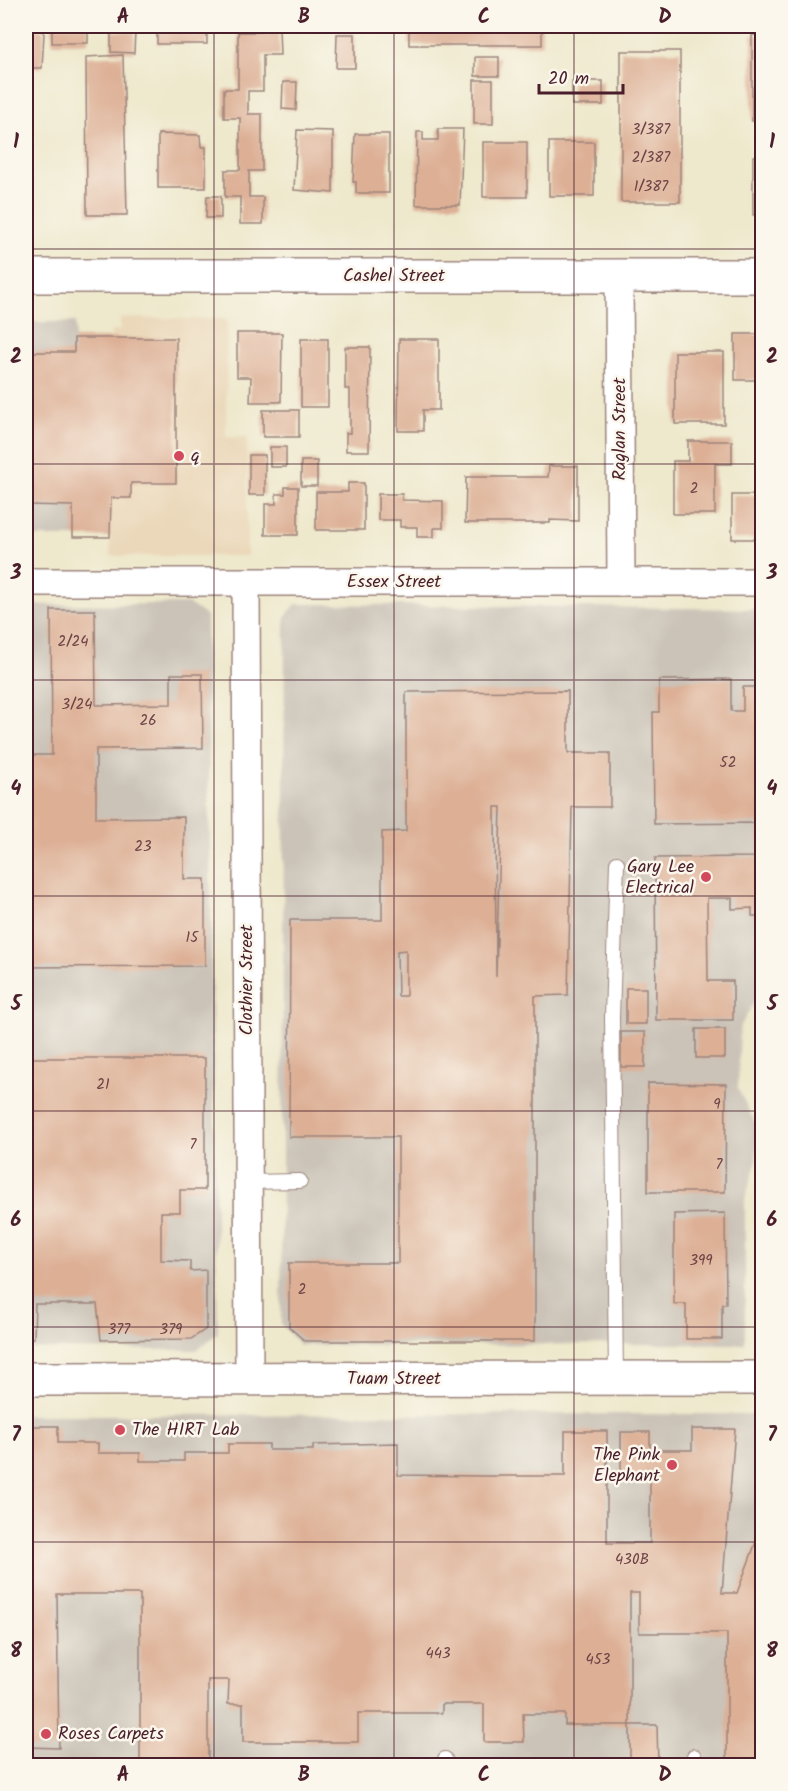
<svg xmlns="http://www.w3.org/2000/svg" width="788" height="1791" viewBox="0 0 788 1791" font-family="Kalam,sans-serif">
<style>
.built{fill:#ebd8ba}
.industrial{fill:#cbc3b8}
.building{fill:#ddb096;fill-rule:evenodd}
.lines{fill:none;stroke-linecap:round;stroke-linejoin:round}
.lane-casing{stroke:#9c847c;stroke-width:16}
.street-casing{stroke:#9c847c;stroke-width:30}
.secondary-casing{stroke:#9c847c;stroke-width:36}
.lane{stroke:#fff;stroke-width:14}
.street{stroke:#fff;stroke-width:27}
.secondary{stroke:#fff;stroke-width:33}
.grid{fill:none;stroke:#4a1f2b;stroke-width:1.5;stroke-opacity:0.55}
.poi-dot{fill:#d1495b;stroke:#fbf7ec;stroke-width:2}
.labels{text-anchor:middle;dominant-baseline:central;stroke-width:5;stroke-linejoin:round;paint-order:stroke}
.number-label{font-size:15px;fill:#6f4346}
.street-label{font-size:18px;fill:#4a1f2b;stroke:#fbf7ec}
.poi-label{font-size:18px;fill:#4a1f2b;stroke:#fbf7ec;text-anchor:start}
.neatline{fill:none;stroke:#4a1f2b;stroke-width:2}
.grid-label{font-size:20px;text-anchor:middle;font-weight:bold;fill:#4a1f2b}
</style>
<rect width="100%" height="100%" fill="#fbf7ec"/>
<filter id="ink" filterUnits="userSpaceOnUse"><feTurbulence type="fractalNoise" baseFrequency=".0167" numOctaves="2"/><feDisplacementMap in="SourceGraphic" scale="12" xChannelSelector="R" yChannelSelector="G"/><feConvolveMatrix kernelMatrix="1 2 1 2 8 2 1 2 1" color-interpolation-filters="sRGB"/></filter>
<filter id="wash" filterUnits="userSpaceOnUse"><feTurbulence type="fractalNoise" baseFrequency=".008" numOctaves="4" result="noise"/><feDisplacementMap in="SourceGraphic" scale="24" xChannelSelector="R" yChannelSelector="G"/><feGaussianBlur stdDeviation="1.35" result="paint"/><feColorMatrix in="noise" values="0 0 0 0 0 0 0 0 0 0 0 0 0 0 0 0 0 1.4 0 .05"/><feComposite in="paint" operator="in"/></filter>
<g filter="url(#wash)">
<rect width="100%" height="100%" fill="#eee8cc"/>
<path class="built" d="M 120,318 L 227,319 L 226,437 L 247,437 L 247,556 L 110,556 L 111,331 L 120,330 Z"/>
<g class="industrial">
<path d="M 26,322 L 75,322 L 73,537 L 26,537 Z"/>
<path d="M 189,604 L 206,616 L 218,1333 L 197,1350 L 26,1349 L 26,605 Z"/>
<path d="M 296,604 L 762,609 L 762,988 L 740,1027 L 738,1089 L 758,1129 L 756,1163 L 745,1199 L 745,1344 L 300,1345 L 281,1324 L 285,617 Z"/>
<path d="M 762,1414 L 762,1761 L 26,1763 L 26,1415 Z"/>
</g>
<g id="blocks">
<g class="building">
<rect x="52" y="26" width="36" height="17"/>
<rect x="157" y="26" width="50" height="18"/>
<rect x="409" y="26" width="133" height="19"/>
<path d="M 261,27 L 279,27 L 280,55 L 263,55 L 263,91 L 248,91 L 248,114 L 262,114 L 262,171 L 249,171 L 249,197 L 263,197 L 263,224 L 240,224 L 240,197 L 225,197 L 225,170 L 240,170 L 240,118 L 224,118 L 224,89 L 238,89 L 238,32 L 261,32 Z"/>
<path d="M 26,30 L 42,30 L 44,34 L 42,68 L 26,68 Z"/>
<path d="M 111,31 L 135,32 L 134,53 L 111,52 Z"/>
<path d="M 337,34 L 355,34 L 355,68 L 336,68 Z"/>
<rect x="752" y="35" width="10" height="86"/>
<rect x="621" y="51" width="59" height="151"/>
<path d="M 123,55 L 127,215 L 87,215 L 86,57 Z"/>
<rect x="475" y="57" width="24" height="19"/>
<rect x="474" y="80" width="19" height="44"/>
<rect x="572" y="81" width="31" height="24"/>
<path d="M 283,82 L 297,82 L 296,110 L 282,109 Z"/>
<path d="M 26,99 L 28,99 L 30,209 L 26,209 Z"/>
<path d="M 438,129 L 463,129 L 460,205 L 416,205 L 417,132 L 423,132 L 423,140 L 438,140 Z"/>
<path d="M 297,130 L 333,131 L 333,193 L 294,190 Z"/>
<path d="M 158,134 L 200,135 L 201,147 L 206,147 L 206,188 L 158,188 Z"/>
<path d="M 355,134 L 389,134 L 389,193 L 356,193 L 356,182 L 353,182 Z"/>
<rect x="483" y="142" width="44" height="55"/>
<rect x="549" y="142" width="45" height="54"/>
<rect x="753" y="156" width="9" height="59"/>
<path d="M 207,196 L 221,196 L 221,218 L 206,218 Z"/>
<path d="M 237,333 L 282,333 L 281,402 L 250,402 L 251,377 L 237,377 Z"/>
<rect x="735" y="334" width="27" height="46"/>
<path d="M 74,338 L 176,338 L 176,483 L 131,483 L 131,498 L 111,498 L 110,537 L 73,537 L 73,506 L 26,505 L 26,352 L 74,352 Z"/>
<rect x="301" y="339" width="27" height="68"/>
<path d="M 399,339 L 439,339 L 439,410 L 423,410 L 423,431 L 398,431 Z"/>
<path d="M 345,347 L 370,347 L 369,451 L 346,451 L 346,433 L 350,433 L 350,389 L 345,389 Z"/>
<rect x="675" y="352" width="49" height="72"/>
<rect x="263" y="410" width="36" height="27"/>
<path d="M 688,441 L 732,441 L 732,464 L 715,464 L 715,514 L 673,514 L 673,461 L 688,461 Z"/>
<rect x="270" y="447" width="16" height="20"/>
<rect x="249" y="455" width="16" height="40"/>
<rect x="301" y="461" width="16" height="25"/>
<path d="M 549,466 L 578,466 L 578,521 L 550,520 L 550,523 L 465,523 L 466,477 L 548,477 Z"/>
<path d="M 348,483 L 364,483 L 364,530 L 316,530 L 316,492 L 348,492 Z"/>
<path d="M 285,487 L 298,487 L 298,535 L 265,535 L 265,504 L 276,504 L 276,494 L 285,494 Z"/>
<path d="M 378,494 L 402,494 L 402,500 L 443,501 L 443,528 L 434,528 L 434,537 L 417,537 L 417,527 L 400,527 L 400,520 L 378,520 Z"/>
<rect x="732" y="495" width="30" height="44"/>
<path d="M 51,610 L 95,610 L 96,705 L 171,704 L 171,674 L 202,674 L 203,748 L 96,749 L 96,818 L 184,817 L 184,879 L 205,879 L 205,966 L 26,967 L 26,755 L 52,755 Z"/>
<path d="M 731,679 L 731,711 L 743,711 L 743,687 L 762,687 L 762,916 L 752,916 L 752,908 L 732,909 L 732,898 L 707,898 L 708,981 L 733,981 L 733,1020 L 656,1020 L 655,858 L 758,857 L 758,823 L 654,824 L 653,712 L 659,712 L 659,680 Z"/>
<path d="M 568,691 L 568,753 L 610,753 L 610,807 L 572,807 L 568,995 L 535,996 L 535,1341 L 305,1341 L 289,1327 L 289,1263 L 398,1263 L 398,1137 L 289,1137 L 290,920 L 382,920 L 382,832 L 406,831 L 406,692 ZM 495,807 L 501,807 L 496,977 ZM 406,950 L 406,996 L 398,996 L 397,951 Z"/>
<rect x="626" y="988" width="20" height="36"/>
<rect x="696" y="1029" width="29" height="29"/>
<rect x="621" y="1032" width="24" height="35"/>
<path d="M 26,1058 L 205,1058 L 205,1190 L 180,1190 L 180,1212 L 161,1212 L 161,1260 L 190,1261 L 190,1271 L 206,1270 L 206,1329 L 191,1339 L 101,1340 L 97,1304 L 35,1304 L 34,1338 L 26,1338 Z"/>
<path d="M 648,1083 L 726,1084 L 725,1192 L 648,1192 Z"/>
<path d="M 725,1213 L 726,1304 L 722,1304 L 722,1339 L 686,1339 L 686,1304 L 674,1304 L 674,1214 Z"/>
<path d="M 26,1426 L 58,1426 L 58,1443 L 98,1443 L 98,1453 L 140,1453 L 140,1461 L 184,1461 L 184,1453 L 228,1453 L 228,1444 L 269,1444 L 269,1450 L 313,1450 L 313,1445 L 398,1443 L 398,1475 L 483,1476 L 565,1476 L 565,1431 L 607,1431 L 607,1543 L 650,1543 L 650,1477 L 621,1477 L 621,1432 L 650,1432 L 650,1450 L 692,1450 L 692,1429 L 735,1429 L 722,1593 L 737,1593 L 762,1526 L 762,1764 L 727,1764 L 727,1633 L 639,1633 L 639,1593 L 630,1593 L 630,1725 L 565,1725 L 565,1714 L 523,1714 L 524,1742 L 484,1742 L 484,1704 L 442,1704 L 442,1713 L 358,1713 L 358,1742 L 243,1742 L 243,1704 L 228,1704 L 229,1680 L 208,1680 L 208,1766 L 140,1766 L 140,1594 L 57,1594 L 59,1748 L 26,1747 Z"/>
<path d="M 630,1725 L 657,1725 L 658,1765 L 630,1766 Z"/>
</g>
</g>
</g>
<g filter="url(#ink)">
<use href="#blocks" fill-opacity="0" stroke="#9c847c" stroke-width="1.5"/>
<g class="lines">
<defs>
<g id="lane">
<path d="M 248,1182 L 300,1181"/>
<path d="M 616,1378 L 612,1017 L 617,863"/>
<path d="M 694,1756 L 695,1766"/>
<path d="M 445,1766 L 445,1759"/>
</g>
<g id="street">
<path d="M 619,276 L 621,582"/>
<path d="M 26,582 L 762,582"/>
<path d="M 246,582 L 249,1379"/>
</g>
<g id="secondary">
<path d="M 26,276 L 762,276"/>
<path d="M 26,1379 L 762,1378"/>
</g>
</defs>
<use href="#lane" class="lane-casing"/>
<use href="#street" class="street-casing"/>
<use href="#secondary" class="secondary-casing"/>
<use href="#lane" class="lane"/>
<use href="#street" class="street"/>
<use href="#secondary" class="secondary"/>
</g>
</g>
<path class="grid" d="M 214,26 L 214,1766M 394,26 L 394,1766M 574,26 L 574,1766M 26,249 L 762,249M 26,464 L 762,464M 26,680 L 762,680M 26,896 L 762,896M 26,1111 L 762,1111M 26,1327 L 762,1327M 26,1542 L 762,1542"/>
<g class="poi-dot">
<circle cx="179" cy="456" r="6"/>
<circle cx="706" cy="877" r="6"/>
<circle cx="120" cy="1430" r="6"/>
<circle cx="672" cy="1465" r="6"/>
<circle cx="46" cy="1734" r="6"/>
</g>
<g class="labels">
<g class="number-label">
<text x="651" y="130">3/387</text>
<text x="651" y="158">2/387</text>
<text x="651" y="187">1/387</text>
<text x="694" y="489">2</text>
<text x="73" y="642">2/24</text>
<text x="77" y="705">3/24</text>
<text x="148" y="721">26</text>
<text x="728" y="763">52</text>
<text x="143" y="847">23</text>
<text x="192" y="938">15</text>
<text x="103" y="1085">21</text>
<text x="717" y="1105">9</text>
<text x="193" y="1145">7</text>
<text x="719" y="1165">7</text>
<text x="701" y="1261">399</text>
<text x="302" y="1290">2</text>
<text x="119" y="1330">377</text>
<text x="171" y="1330">379</text>
<text x="632" y="1560">430B</text>
<text x="438" y="1654">443</text>
<text x="598" y="1660">453</text>
</g>
<g class="street-label">
<text x="394" y="276">Cashel Street</text>
<text transform="translate(620 429) rotate(-90)">Raglan Street</text>
<text x="394" y="582">Essex Street</text>
<text transform="translate(247 980) rotate(-90)">Clothier Street</text>
<text x="394" y="1379">Tuam Street</text>
</g>
<g class="poi-label">
<text x="191" y="456">q</text>
<text x="694" y="867" text-anchor="end">Gary Lee<tspan x="694" dy="21">Electrical</tspan></text>
<text x="132" y="1430">The HIRT Lab</text>
<text x="660" y="1455" text-anchor="end">The Pink<tspan x="660" dy="21">Elephant</tspan></text>
<text x="58" y="1734">Roses Carpets</text>
</g>
</g>
<rect width="788" height="1791" fill="none" stroke="#fbf7ec" stroke-width="66"/>
<path d="M539 84v9h84v-9" fill="none" stroke="#4a1f2b" stroke-width="3"/>
<text x="548" y="84" font-size="18" fill="#4a1f2b" stroke="#fbf7ec" stroke-width="4.5" paint-order="stroke">20 m</text>
<rect x="33" y="33" width="722" height="1725" class="neatline"/>
<g class="grid-label">
<text x="123" y="23">A</text>
<text x="304" y="23">B</text>
<text x="484" y="23">C</text>
<text x="665" y="23">D</text>
<text x="16" y="148">1</text>
<text x="772" y="148">1</text>
<text x="16" y="363">2</text>
<text x="772" y="363">2</text>
<text x="16" y="579">3</text>
<text x="772" y="579">3</text>
<text x="16" y="795">4</text>
<text x="772" y="795">4</text>
<text x="16" y="1010">5</text>
<text x="772" y="1010">5</text>
<text x="16" y="1226">6</text>
<text x="772" y="1226">6</text>
<text x="16" y="1441">7</text>
<text x="772" y="1441">7</text>
<text x="16" y="1657">8</text>
<text x="772" y="1657">8</text>
<text x="123" y="1781">A</text>
<text x="304" y="1781">B</text>
<text x="484" y="1781">C</text>
<text x="665" y="1781">D</text>
</g>
</svg>
